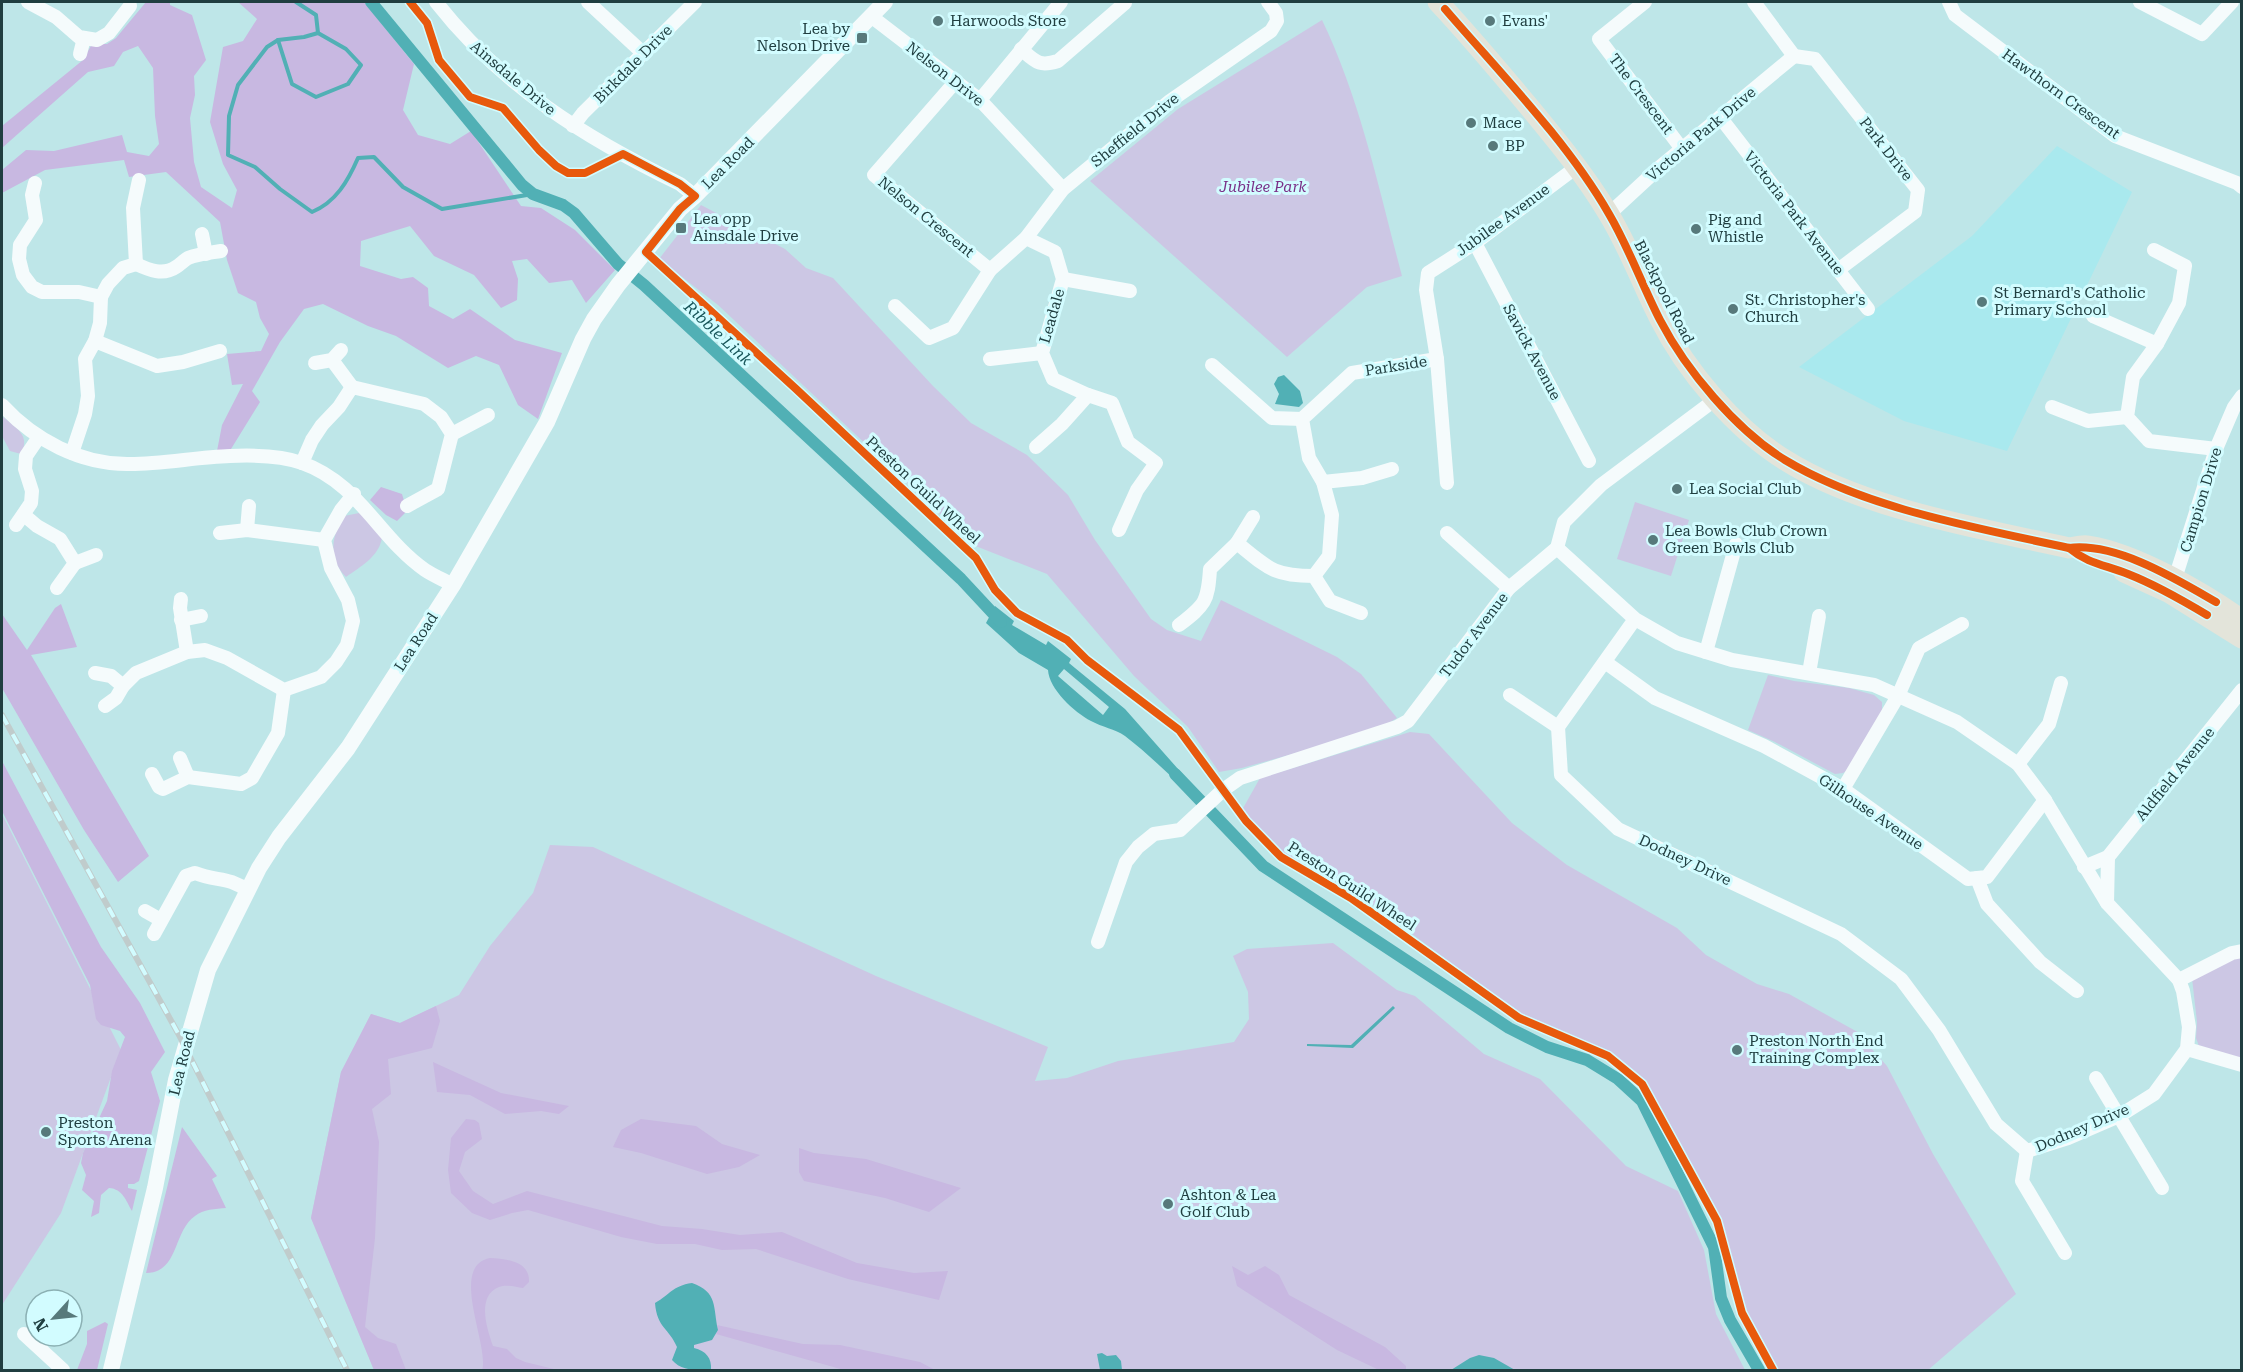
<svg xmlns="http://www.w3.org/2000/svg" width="2243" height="1372" viewBox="0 0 2243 1372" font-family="'Roboto Serif',serif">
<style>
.built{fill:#a9e9ee}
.green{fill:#ccc7e4}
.forest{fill:#c8b8e1}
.water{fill:#51b0b5;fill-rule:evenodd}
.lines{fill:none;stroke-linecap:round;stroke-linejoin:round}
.stream{stroke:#51b0b5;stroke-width:4}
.canal{stroke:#51b0b5;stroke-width:12}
.minor{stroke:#f5fbfc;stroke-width:14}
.tertiary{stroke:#f5fbfc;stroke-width:16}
.trunk{stroke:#e3e4da;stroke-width:21}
.rail-casing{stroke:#c0cccc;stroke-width:6}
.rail{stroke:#d2fcff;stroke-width:4;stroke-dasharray:11;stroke-linecap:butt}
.cycleway-casing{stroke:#d2fcff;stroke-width:11}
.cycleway{stroke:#e8590c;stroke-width:8}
.poi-dot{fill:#57797b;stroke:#d2fcff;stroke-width:2}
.labels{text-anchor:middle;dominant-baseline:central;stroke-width:6;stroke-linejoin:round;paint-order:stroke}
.poi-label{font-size:15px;fill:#203e40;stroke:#d2fcff;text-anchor:start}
.street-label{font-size:15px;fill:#203e40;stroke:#d2fcff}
.park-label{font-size:15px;font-style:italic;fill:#7a3088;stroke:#d2fcff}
.water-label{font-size:16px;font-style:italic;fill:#175559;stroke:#d2fcff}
</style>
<rect width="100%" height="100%" fill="#bee6e8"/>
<path class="built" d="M 2057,146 L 2132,192 L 2007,451 L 1904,421 L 1799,367 L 1972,236 Z"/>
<g class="green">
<path d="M 1322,20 C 1361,101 1379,190 1402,276 L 1367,287 L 1287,357 L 1090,181 L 1178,109 Z"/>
<path d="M 701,205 L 785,249 L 806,268 L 833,278 L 933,386 L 971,423 L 1027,455 L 1068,495 L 1095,540 L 1151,619 L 1167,630 L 1201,641 L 1221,600 L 1337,657 L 1361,674 L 1397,718 L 1375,731 L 1242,768 L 1219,772 L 1188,727 L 1134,676 L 1047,574 L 973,545 L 718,305 L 659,259 Z"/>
<path d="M 2,416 C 16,428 31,435 21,454 L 10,451 L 2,436 Z"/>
<path d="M 1635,502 L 1689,520 L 1671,576 L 1617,559 Z"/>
<path d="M 359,513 L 368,520 L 382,537 C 380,556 360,567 346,577 C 328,559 331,536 344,516 Z"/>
<path d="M 1768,675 L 1794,681 L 1849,688 L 1874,695 L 1882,702 L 1882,713 L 1851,768 L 1843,773 L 1835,774 L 1775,742 L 1748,730 Z"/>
<path d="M 1410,732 L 1429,734 L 1512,823 L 1567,865 L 1677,928 L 1706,955 L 1757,984 L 1789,994 L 1863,1035 L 1870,1047 L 1887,1066 L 1933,1154 L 2016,1294 L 1928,1370 L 1776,1370 L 1743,1310 L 1719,1217 L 1643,1080 L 1608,1052 L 1516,1012 L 1371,903 L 1279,850 L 1242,810 L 1260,778 Z"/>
<path d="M 2,814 L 121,1050 L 61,1213 L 2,1305 Z"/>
<path d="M 550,845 L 593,847 L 876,976 L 1048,1047 L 1035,1081 L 1067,1078 L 1118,1061 L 1234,1042 L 1249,1019 L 1248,992 L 1233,956 L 1247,949 L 1333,943 L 1397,990 L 1415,996 L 1484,1054 L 1540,1079 L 1626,1166 L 1678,1191 L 1704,1250 L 1716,1314 L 1745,1370 L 374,1370 L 311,1218 L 341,1072 L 371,1014 L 400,1023 L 459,995 L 490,946 L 533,893 Z"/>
<path d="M 2241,956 L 2241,1061 L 2199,1046 L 2196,1038 L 2197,1022 L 2192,978 Z"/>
</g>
<g class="forest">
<path d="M 146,2 L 170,2 L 170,5 L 192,15 L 206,60 L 194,76 L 195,95 L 190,118 L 194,162 L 201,187 L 232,208 L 237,190 L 223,164 L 210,122 L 223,47 L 243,41 L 257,19 L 238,2 L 364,2 L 414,64 L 403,110 L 418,135 L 450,144 L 471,131 L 521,206 L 541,208 L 575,230 L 615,270 L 586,303 L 572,280 L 549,283 L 527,259 L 512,261 L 518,279 L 517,300 L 501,308 L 474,275 L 434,256 L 410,226 L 361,241 L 360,266 L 401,279 L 413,277 L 428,288 L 429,306 L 453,319 L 470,309 L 515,340 L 562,353 L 538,419 L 518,405 L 499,365 L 476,356 L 448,368 L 396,336 L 368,326 L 323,304 L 304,309 L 280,342 L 252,391 L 260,402 L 231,449 L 217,451 L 222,425 L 243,384 L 232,385 L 227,354 L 261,351 L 269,334 L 260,318 L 256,302 L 238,293 L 227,260 L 220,222 L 166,172 L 129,177 L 124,160 L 45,170 L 2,193 L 2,170 L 26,150 L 54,151 L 122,135 L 127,152 L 149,156 L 159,144 L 155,116 L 153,68 L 138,46 L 123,52 L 114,66 L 88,72 L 2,148 L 2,126 L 83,60 L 92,44 L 107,44 L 116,38 Z"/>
<path d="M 381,487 L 402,494 L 407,511 L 397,521 L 386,515 L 370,500 Z"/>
<path d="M 61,604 L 77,647 L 31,655 L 149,856 L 118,882 L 84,830 L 2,688 L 2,614 L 27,650 L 55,608 Z"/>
<path d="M 2,761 L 101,947 L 140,1003 L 165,1052 L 151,1072 L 160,1101 L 139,1181 L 134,1184 L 128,1184 L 128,1188 L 137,1190 L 132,1211 C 126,1201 123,1189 109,1188 L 101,1195 L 99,1213 L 91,1217 L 94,1201 L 82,1190 L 86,1175 L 81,1163 L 83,1153 L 107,1101 L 112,1071 L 125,1037 L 120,1031 L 101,1025 L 96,1019 L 90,985 L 2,811 Z"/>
<path d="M 436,1006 L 440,1021 L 432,1048 L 388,1059 L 391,1094 L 372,1109 L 379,1142 L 375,1238 L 365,1327 L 378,1338 L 396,1344 L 406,1370 L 374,1370 L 311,1218 L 341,1072 L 371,1014 L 400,1023 Z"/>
<path d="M 433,1062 L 501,1093 L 569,1106 L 559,1114 L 541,1111 L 505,1114 L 470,1095 L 437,1092 Z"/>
<path d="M 466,1119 L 475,1120 L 479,1123 L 482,1139 L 465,1152 L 459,1171 L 473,1191 L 493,1204 L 527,1191 L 662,1226 L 702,1229 L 740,1235 L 782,1232 L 857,1263 L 914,1273 L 948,1271 L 939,1300 L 848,1279 L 756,1249 L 722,1250 L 695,1244 L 657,1244 L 621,1237 L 528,1210 L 512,1213 L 490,1220 L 472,1213 L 451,1193 L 448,1170 L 451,1138 Z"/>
<path d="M 641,1119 L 696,1126 L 722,1144 L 760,1155 L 739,1167 L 707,1174 L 641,1153 L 613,1147 L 621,1130 Z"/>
<path d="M 182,1127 L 217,1176 L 212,1179 L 226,1208 C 216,1209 203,1209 195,1216 C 173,1231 179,1273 146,1273 Z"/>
<path d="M 799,1148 L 814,1153 L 866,1159 L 961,1188 L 929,1212 L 885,1198 L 804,1181 L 799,1172 Z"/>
<path d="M 490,1258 C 506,1259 530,1261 529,1282 L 523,1288 C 516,1287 506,1284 499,1287 C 476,1296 487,1329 493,1346 L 507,1349 L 516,1358 L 525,1362 L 558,1370 L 482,1370 C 490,1346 448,1266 490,1258 Z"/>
<path d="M 1232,1266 L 1248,1275 L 1265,1266 L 1279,1275 L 1289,1295 L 1385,1347 L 1406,1366 L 1406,1370 L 1379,1370 L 1337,1350 L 1237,1286 Z"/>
<path d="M 105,1322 L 108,1324 L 97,1370 L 77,1370 L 87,1344 L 87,1331 Z"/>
<path d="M 717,1325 L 803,1344 L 840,1345 L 920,1362 L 935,1370 L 844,1370 L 716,1334 L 718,1330 Z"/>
</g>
<g class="water">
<path d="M 427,70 L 431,70 L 459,104 L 454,104 L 452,108 L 425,74 Z"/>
<path d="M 1284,375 L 1300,391 L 1303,403 L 1299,407 L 1275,404 L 1279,394 L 1274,384 L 1278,377 Z"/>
<path d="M 995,606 L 1014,621 L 1012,625 L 1046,645 L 1048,641 L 1071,659 L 1069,663 L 1075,668 L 1125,709 L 1186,778 L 1185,789 C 1165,771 1146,752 1125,736 C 1115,729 1102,727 1091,721 C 1074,712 1049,689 1048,670 L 1019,653 L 986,623 ZM 1064,669 L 1109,707 L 1103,715 L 1058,676 Z"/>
<path d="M 1393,1006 L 1395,1008 L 1353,1048 L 1307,1046 L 1307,1044 L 1351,1045 Z"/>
<path d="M 692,1283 C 718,1292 713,1307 718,1330 L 712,1340 L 694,1345 L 694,1348 C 706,1351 712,1358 711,1370 C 698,1371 681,1371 672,1360 L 677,1347 C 669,1328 657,1328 655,1303 C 671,1294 672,1286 692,1283 Z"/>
<path d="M 1102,1353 L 1107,1356 L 1116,1355 L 1121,1361 L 1122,1370 L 1100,1370 L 1097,1354 Z"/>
<path d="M 1479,1355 L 1494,1358 L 1515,1370 L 1451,1370 L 1470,1358 Z"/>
</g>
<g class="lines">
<g class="stream">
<path d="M 318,33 L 346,49 L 361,65 L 348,84 L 316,97 L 292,84 L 278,40 L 267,47 L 238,85 L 229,116 L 228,155 L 255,167 L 280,189 L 312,212 C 336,202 348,181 358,158 L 374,157 L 403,187 L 442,209 L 533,194"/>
<path d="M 278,40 L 304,37 L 318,33 L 316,15 L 296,2"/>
</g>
<g class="canal">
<path d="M 371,2 L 522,185 L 533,194 L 563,205 L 574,213 L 618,264 L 644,285 L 961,579 L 1001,622"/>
<path d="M 1175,774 L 1263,866 L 1509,1028 L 1547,1047 L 1587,1060 L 1618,1079 L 1642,1101 L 1714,1247 L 1721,1298 L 1730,1320 L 1759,1370"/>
</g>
<g class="minor">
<path d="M 28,2 L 56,17 L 79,37 L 97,40 L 109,33 L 130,6"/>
<path d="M 436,2 C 502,86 585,138 680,184 L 695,196"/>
<path d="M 588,2 L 644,54"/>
<path d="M 1645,2 L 1599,39 L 1682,149"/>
<path d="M 1754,2 L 1794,56"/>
<path d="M 1949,2 L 1955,15 L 2115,136 L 2237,183 L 2242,187"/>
<path d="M 2140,2 L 2202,34 L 2232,2"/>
<path d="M 872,17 L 980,100 L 1063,189"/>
<path d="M 1021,49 C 1036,62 1039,67 1058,61 L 1125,3 L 1123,2"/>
<path d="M 80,54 L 84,38"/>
<path d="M 1794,56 L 1815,59 L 1918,190 L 1915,212 L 1838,270"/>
<path d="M 956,81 L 874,175 L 990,270"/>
<path d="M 980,100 L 1061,2"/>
<path d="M 1720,117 L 1868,309"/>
<path d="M 573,126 L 583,113 L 695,2"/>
<path d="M 35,183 L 32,195 L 36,220 L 20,245 L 19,259 L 23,275 L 32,287 L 42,292 L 79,292 L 101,297"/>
<path d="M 1609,214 L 1660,167 L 1794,56"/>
<path d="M 202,234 L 206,254"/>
<path d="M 1026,238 L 1055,252 L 1063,279 L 1042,353 L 1053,379 L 1088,395 L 1112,403 L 1128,442 L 1156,463 L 1137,490 L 1119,530"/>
<path d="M 1475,243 L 1589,461"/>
<path d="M 2154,250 L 2185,266 L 2179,303 L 2157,344 L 2133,377 L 2127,417 L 2149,441 L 2216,449"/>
<path d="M 136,264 C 149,270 163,276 176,267 C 181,264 183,261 188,258 C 198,254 209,253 221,251"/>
<path d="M 1063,279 L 1130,291"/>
<path d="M 895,306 L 929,338 L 953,328 L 990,270 L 1026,238 L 1063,189 L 1170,101 L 1271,31 L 1277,21 L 1276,13 L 1268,2"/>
<path d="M 2093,316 L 2157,344"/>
<path d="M 95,341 L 157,366 L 183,362 L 220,351"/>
<path d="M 990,359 L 1042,353"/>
<path d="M 332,360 L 352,387"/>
<path d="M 315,363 L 332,360 L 341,350"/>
<path d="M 1212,365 L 1272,418 L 1302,419"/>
<path d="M 2,405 C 34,440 81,465 130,464 C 163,464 197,457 230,456 C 253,455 280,455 302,463 C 359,483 379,538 425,570 C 434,576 444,580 453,585"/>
<path d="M 2052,407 L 2088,421 L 2127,417"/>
<path d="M 452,434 L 488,415"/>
<path d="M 1036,447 L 1062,424 L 1088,395"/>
<path d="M 72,453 L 85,414 L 88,396 L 85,359 L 95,341 L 100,323 L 101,297 L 108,284 L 123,268 L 136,264 L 133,208 L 139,180"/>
<path d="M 302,463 L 312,440 L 322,425 L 339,407 L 352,387 L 424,404 L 441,417 L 452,434 L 438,489 L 407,506"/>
<path d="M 1323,482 L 1362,478 L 1392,469"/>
<path d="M 1447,483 L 1437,359 L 1426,290 L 1428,273 L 1475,243 L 1578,166"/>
<path d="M 24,515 L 37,526 L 60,539 L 75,563 L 57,588"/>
<path d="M 16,525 L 31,503 L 32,491 L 25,469 L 26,456 L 39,437"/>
<path d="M 247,530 L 249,506"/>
<path d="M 220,533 L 247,530 L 324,540"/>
<path d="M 1447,533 L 1509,588"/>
<path d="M 1237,543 C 1268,568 1273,576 1314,576 L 1329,556 L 1332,515 L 1323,482 L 1309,458 L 1302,419 L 1352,373 L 1437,359"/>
<path d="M 1557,548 L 1635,619 L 1677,643 L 1732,660 L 1874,685 L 1957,722 L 2018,764 L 2045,800 L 2107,903 L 2179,980 L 2183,991 L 2189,1027 L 2187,1049 L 2154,1094 L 2119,1116 L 2068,1138 L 2027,1151 L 1996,1124 L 1939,1030 L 1901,979 L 1841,934 L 1618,829 L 1561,775 L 1558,727 L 1635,619"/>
<path d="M 75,563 L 96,555"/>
<path d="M 1314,576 L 1330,601 L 1361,613"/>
<path d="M 2173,585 L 2216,449 L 2234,407 L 2242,396"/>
<path d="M 181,599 L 180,608 L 187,652"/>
<path d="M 181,620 L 201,616"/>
<path d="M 1179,625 C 1205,605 1208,602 1210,569 L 1237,543 L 1253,517"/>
<path d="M 1706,652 L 1736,544"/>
<path d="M 1605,662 L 1655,698 L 1764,746 L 1843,789 L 1968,879 L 1987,877 L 2045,800"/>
<path d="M 95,673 L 111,676 L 123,686"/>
<path d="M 1809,673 L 1819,616"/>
<path d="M 1510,695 L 1558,727"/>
<path d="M 105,706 L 116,698 L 123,686 L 136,673 L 187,652 L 205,650 L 227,658 L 284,690 L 321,677 L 336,662 L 347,645 L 353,621 L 348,600 L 331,568 L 324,540 L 341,510 L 354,494"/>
<path d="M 180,758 L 188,777"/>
<path d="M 2018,764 L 2049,724 L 2061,683"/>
<path d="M 152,774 L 159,787 L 163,789 L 188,777 L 241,784 L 252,778 L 278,733 L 284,690"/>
<path d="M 1843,789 L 1898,696 L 1919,648 L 1962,624"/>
<path d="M 2084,867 L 2108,857 L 2242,690"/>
<path d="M 1977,878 L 1987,904 L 2040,962 L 2077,991"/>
<path d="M 2107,903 L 2108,857"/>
<path d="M 145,911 L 161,920"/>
<path d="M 154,934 L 186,876 L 195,873 C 217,882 228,876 248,891"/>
<path d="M 1098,942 L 1126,862 L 1138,847 L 1154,834 L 1180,830 L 1223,790 L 1240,778 L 1397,727 L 1408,721 L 1509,588 L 1557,548 L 1564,522 L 1601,485 L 1716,399"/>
<path d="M 2179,980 L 2232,953 L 2242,951"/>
<path d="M 2187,1049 L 2242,1065"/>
<path d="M 2096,1078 L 2162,1188"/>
<path d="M 2027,1151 L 2022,1181 L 2065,1253"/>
<path d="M 24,1334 L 63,1370"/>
</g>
<path class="tertiary" d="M 111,1370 L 155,1188 L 176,1080 L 208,970 L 259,868 L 279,837 L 348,748 L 453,585 L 547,422 L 583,339 L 594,319 L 618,285 L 680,209 L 695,196 L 885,2"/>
<g class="trunk">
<path d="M 1438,2 C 1470,36 1500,72 1530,108 C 1558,142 1585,175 1608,213 C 1629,247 1642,284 1660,319 C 1686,371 1735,429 1785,460 C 1863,509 1979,528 2069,548 C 2075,547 2082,545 2088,546 C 2135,553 2202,592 2242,620"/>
<path d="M 2124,572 L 2170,593 L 2242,638"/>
</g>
<defs>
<path id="rail" d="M 2,715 L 179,1035 L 347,1370"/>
</defs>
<use href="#rail" class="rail-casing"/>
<use href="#rail" class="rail"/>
<defs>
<g id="cycleway">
<path d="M 410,2 L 427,23 L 439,60 L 470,97 L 503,108 L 539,150 L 556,166 L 568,173 L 585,173 L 623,154 L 680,184 L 695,196 L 680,209 L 646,252 L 795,388 L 976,558 L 995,590 L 1017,613 L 1067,640 L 1087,660 L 1179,730 L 1246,821 L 1281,857 L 1351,898 L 1519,1018 L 1608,1056 L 1642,1084 L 1717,1221 L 1742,1313 L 1773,1370"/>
<path d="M 1445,9 C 1500,73 1567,141 1609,214 C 1629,248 1642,285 1660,320 C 1686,370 1736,430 1785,460 C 1866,509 1978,528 2069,548 C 2116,542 2176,579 2216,602"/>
<path d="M 2069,548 C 2088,564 2106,565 2128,574 C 2156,585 2182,600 2207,615"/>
</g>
</defs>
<use href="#cycleway" class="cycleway-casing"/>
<use href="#cycleway" class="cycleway"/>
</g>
<g class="poi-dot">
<circle cx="938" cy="21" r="6"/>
<circle cx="1490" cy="21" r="6"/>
<rect x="856" y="32" width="12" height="12" rx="3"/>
<circle cx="1471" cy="123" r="6"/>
<circle cx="1493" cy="146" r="6"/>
<rect x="675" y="222" width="12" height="12" rx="3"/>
<circle cx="1696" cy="229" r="6"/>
<circle cx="1982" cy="302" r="6"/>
<circle cx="1733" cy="309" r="6"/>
<circle cx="1677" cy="489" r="6"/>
<circle cx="1653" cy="540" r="6"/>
<circle cx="1737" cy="1050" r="6"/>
<circle cx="46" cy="1132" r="6"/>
<circle cx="1168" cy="1204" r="6"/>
</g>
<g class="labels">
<g class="poi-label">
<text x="950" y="21">Harwoods Store</text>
<text x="1502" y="21">Evans'</text>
<text x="850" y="29" text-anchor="end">Lea by<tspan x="850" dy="17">Nelson Drive</tspan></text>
<text x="1483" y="123">Mace</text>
<text x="1505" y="146">BP</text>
<text x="693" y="219">Lea opp<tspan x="693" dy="17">Ainsdale Drive</tspan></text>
<text x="1708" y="220">Pig and<tspan x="1708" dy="17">Whistle</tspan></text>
<text x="1994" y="293">St Bernard's Catholic<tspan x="1994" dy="17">Primary School</tspan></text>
<text x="1745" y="300">St. Christopher's<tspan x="1745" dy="17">Church</tspan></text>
<text x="1689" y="489">Lea Social Club</text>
<text x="1665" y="531">Lea Bowls Club Crown<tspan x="1665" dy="17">Green Bowls Club</tspan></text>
<text x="1749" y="1041">Preston North End<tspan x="1749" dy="17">Training Complex</tspan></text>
<text x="58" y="1123">Preston<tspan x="58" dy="17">Sports Arena</tspan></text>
<text x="1180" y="1195">Ashton &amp; Lea<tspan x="1180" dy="17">Golf Club</tspan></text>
</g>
<g class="street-label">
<text transform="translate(633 64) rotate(-45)">Birkdale Drive</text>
<text transform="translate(945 74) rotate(38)">Nelson Drive</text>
<text transform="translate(513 78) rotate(40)">Ainsdale Drive</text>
<text transform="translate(1641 94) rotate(53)">The Crescent</text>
<text transform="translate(2061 94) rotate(36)">Hawthorn Crescent</text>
<text transform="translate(1135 130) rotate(-39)">Sheffield Drive</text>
<text transform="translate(1701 134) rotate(-40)">Victoria Park Drive</text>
<text transform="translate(1886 149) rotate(52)">Park Drive</text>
<text transform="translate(728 163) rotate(-45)">Lea Road</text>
<text transform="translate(1794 213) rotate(52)">Victoria Park Avenue</text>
<text transform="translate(926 217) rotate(39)">Nelson Crescent</text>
<text transform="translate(1503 220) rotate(-36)">Jubilee Avenue</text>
<text transform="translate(1664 292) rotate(63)">Blackpool Road</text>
<text transform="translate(1052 316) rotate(-74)">Leadale</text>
<text transform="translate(1532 352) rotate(62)">Savick Avenue</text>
<text transform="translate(1396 366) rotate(-9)">Parkside</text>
<text transform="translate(923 490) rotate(43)">Preston Guild Wheel</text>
<text transform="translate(2201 500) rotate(-73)">Campion Drive</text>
<text transform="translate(1474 635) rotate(-53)">Tudor Avenue</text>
<text transform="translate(416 642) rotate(-57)">Lea Road</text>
<text transform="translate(2175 774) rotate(-51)">Aldfield Avenue</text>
<text transform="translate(1871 812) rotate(34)">Gilhouse Avenue</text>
<text transform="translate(1685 860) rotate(25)">Dodney Drive</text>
<text transform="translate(1352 886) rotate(33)">Preston Guild Wheel</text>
<text transform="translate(182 1063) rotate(-76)">Lea Road</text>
<text transform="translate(2082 1128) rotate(-23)">Dodney Drive</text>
</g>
<g class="park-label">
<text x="1263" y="187">Jubilee Park</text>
</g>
<g class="water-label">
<text transform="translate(718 333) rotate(43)">Ribble Link</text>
</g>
</g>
<rect width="2243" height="1372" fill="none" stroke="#203e40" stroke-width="6"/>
<g transform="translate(54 1318) rotate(243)"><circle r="28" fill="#d2fcff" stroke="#8bb0b3" stroke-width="1.5"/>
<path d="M0-4.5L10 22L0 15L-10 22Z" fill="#57797b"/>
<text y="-9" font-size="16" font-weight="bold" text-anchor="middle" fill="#203e40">N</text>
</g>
</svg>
